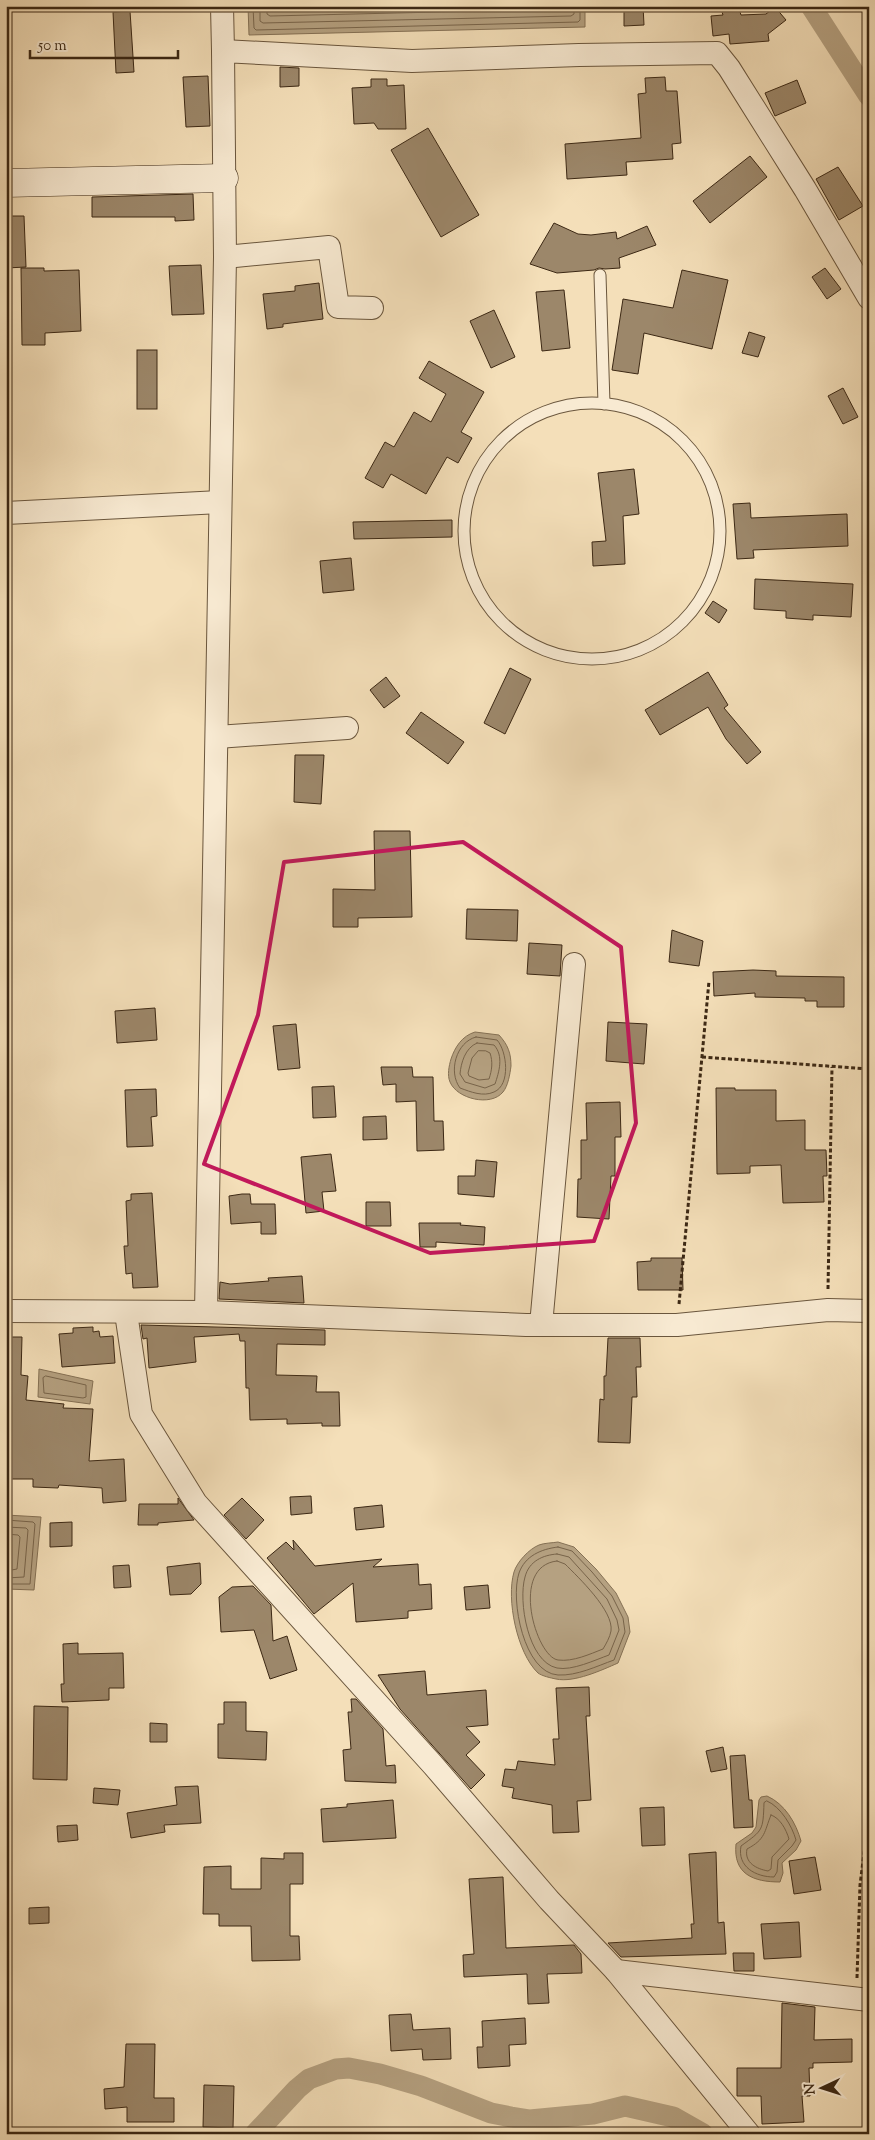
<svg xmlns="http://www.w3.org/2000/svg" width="875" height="2140" viewBox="0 0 875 2140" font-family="'Sorts Mill Goudy',serif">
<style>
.water{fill:#b5a181;stroke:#857155}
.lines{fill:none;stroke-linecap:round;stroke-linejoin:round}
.shore{stroke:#78644a;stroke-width:1}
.canal{stroke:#b5a181;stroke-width:21}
.building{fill:#9c876a;stroke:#3c2814}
.lane-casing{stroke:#6a563d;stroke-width:13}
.street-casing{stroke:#6a563d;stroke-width:24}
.secondary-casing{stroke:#3c2814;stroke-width:29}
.path{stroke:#3c2814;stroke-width:3;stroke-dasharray:4 2.5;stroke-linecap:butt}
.lane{stroke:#f8ead2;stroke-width:11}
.street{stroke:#f8ead2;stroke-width:22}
.secondary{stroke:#f8ead2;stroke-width:28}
.marked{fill:none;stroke:#c2185b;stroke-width:4;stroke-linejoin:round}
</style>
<rect width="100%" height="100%" fill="#f4dfb9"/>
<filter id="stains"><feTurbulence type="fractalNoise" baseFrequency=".004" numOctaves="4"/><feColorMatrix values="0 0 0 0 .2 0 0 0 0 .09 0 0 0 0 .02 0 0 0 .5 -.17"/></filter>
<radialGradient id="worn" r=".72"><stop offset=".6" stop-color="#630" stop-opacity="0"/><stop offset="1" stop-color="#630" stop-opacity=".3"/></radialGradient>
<g class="water">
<path d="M 248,6 L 585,6 L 585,27 L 249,35 Z"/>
<path d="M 475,1032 L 499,1035 C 508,1045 511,1053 511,1066 C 510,1074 508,1086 503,1092 C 491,1107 457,1099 450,1082 C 447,1075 449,1066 451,1059 C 455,1047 462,1036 475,1032 Z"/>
<path d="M 39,1369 L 93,1381 L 90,1404 L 38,1397 Z"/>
<path d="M 6,1515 L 41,1517 L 34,1590 L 6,1589 Z"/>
<path d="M 558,1542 L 574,1547 L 596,1569 L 616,1593 L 628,1617 L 630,1632 L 618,1663 C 602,1670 574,1683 556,1679 C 551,1678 542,1676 538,1673 C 517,1653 506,1599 514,1572 C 517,1562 529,1549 539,1545 C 544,1543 552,1543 558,1542 Z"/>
<path d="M 767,1796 C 785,1804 796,1823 801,1841 L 796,1850 L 782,1863 L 783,1873 L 780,1882 C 753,1882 733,1874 736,1844 L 752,1833 L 756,1827 L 759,1800 L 761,1797 Z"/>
</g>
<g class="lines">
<g class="shore">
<path d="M 253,6 L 254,28 L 256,30 L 578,22 L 580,20 L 580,6"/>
<path d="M 260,6 L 260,21 L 263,23 L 571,16 L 574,14 L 574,6"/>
<path d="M 267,6 L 267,14 L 270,16 L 564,9 L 566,6"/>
<path d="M 476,1037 L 497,1040 C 507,1051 511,1085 494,1092 C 483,1097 471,1092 460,1088 C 448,1072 456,1042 476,1037 Z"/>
<path d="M 477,1043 L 494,1045 C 504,1056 499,1072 495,1084 L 485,1088 L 465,1082 L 460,1074 C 461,1063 465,1048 477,1043 Z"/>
<path d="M 486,1051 L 490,1053 C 493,1062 492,1070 489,1079 L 479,1080 L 469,1076 L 468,1073 L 472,1058 L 478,1051 Z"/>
<path d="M 46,1376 L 86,1385 L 86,1397 L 83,1398 L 44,1393 L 43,1378 Z"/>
<path d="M 6,1520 L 33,1522 L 35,1524 L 30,1584 L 6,1584"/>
<path d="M 6,1527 L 26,1528 L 28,1530 L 24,1577 L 6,1578"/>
<path d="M 6,1534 L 18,1535 L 20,1537 L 17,1569 L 6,1571"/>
<path d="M 558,1547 L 572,1551 L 592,1572 L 612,1596 L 623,1618 L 625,1632 L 614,1660 C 597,1666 577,1676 558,1675 C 524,1673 510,1600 519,1573 C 525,1556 541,1549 558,1547 Z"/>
<path d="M 557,1554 L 569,1557 L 607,1599 L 617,1620 L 619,1630 L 609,1655 C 595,1660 572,1671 557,1668 C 528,1662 518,1601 525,1577 C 529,1561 543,1555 557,1554 Z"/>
<path d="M 557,1561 L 565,1564 C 578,1577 614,1611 611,1631 C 610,1637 606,1644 603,1649 C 590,1654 573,1662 558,1660 C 536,1657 509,1566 557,1561 Z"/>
<path d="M 767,1801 C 781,1807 792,1826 796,1840 L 792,1846 L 778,1860 L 777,1872 L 774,1877 C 756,1877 737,1867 741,1846 C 763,1830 763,1831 764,1803 Z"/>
<path d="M 771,1815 C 780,1818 786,1829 789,1839 L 772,1857 L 771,1869 L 768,1871 C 757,1869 744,1863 747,1849 C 766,1839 764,1832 771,1815 Z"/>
</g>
<g class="canal">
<path d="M 811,6 L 869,96"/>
<path d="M 255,2134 L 297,2089 L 309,2079 L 336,2069 L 349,2068 L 380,2074 L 421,2086 L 491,2113 L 511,2117 L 530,2120 L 593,2114 L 625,2106 L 673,2117 L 703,2134"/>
</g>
</g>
<g class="building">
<path d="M 624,6 L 643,6 L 644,25 L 624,26 Z"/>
<path d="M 720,6 L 738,6 L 741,15 L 766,14 L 775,7 L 786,20 L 768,34 L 769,41 L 730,44 L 729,34 L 713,36 L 711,16 L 723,15 Z"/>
<path d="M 130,11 L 134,72 L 116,73 L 113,12 Z"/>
<path d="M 280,67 L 299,68 L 299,86 L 280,87 Z"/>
<path d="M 208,76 L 210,126 L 186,127 L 183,77 Z"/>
<path d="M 665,77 L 666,91 L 677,91 L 681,143 L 672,144 L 673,159 L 626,162 L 627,175 L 567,179 L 565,144 L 641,138 L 638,94 L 646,93 L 645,78 Z"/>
<path d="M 371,79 L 387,79 L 387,86 L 404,85 L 406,129 L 378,129 L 374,123 L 354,124 L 352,88 L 371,87 Z"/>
<path d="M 797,80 L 806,103 L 775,116 L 765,93 Z"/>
<path d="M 428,128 L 479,215 L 441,237 L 391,150 Z"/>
<path d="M 750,156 L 767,177 L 710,223 L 693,201 Z"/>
<path d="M 838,167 L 863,206 L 839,220 L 816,179 Z"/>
<path d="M 193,194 L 194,220 L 175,221 L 175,217 L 92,217 L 92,197 Z"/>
<path d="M 6,216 L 24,216 L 26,267 L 6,268 Z"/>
<path d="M 554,223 L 578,234 L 591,235 L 616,232 L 617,239 L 647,226 L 656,245 L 619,258 L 620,268 L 605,269 L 599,268 L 594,270 L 557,273 L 530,264 Z"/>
<path d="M 201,265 L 204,314 L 172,315 L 169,266 Z"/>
<path d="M 21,268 L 44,268 L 44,271 L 79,270 L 81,331 L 45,333 L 45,345 L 22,345 Z"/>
<path d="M 825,268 L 841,289 L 827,299 L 812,277 Z"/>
<path d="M 682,270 L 728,280 L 712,349 L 644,333 L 638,374 L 612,370 L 623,299 L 673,308 Z"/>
<path d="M 319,283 L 323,319 L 283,324 L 283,327 L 267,329 L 263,294 L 295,291 L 295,286 Z"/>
<path d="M 564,290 L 570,348 L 542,351 L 536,292 Z"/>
<path d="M 494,310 L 515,357 L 491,368 L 470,321 Z"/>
<path d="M 749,332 L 765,337 L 758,357 L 742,353 Z"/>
<rect x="137" y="350" width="20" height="59"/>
<path d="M 429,361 L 484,392 L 461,432 L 472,438 L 458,463 L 447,457 L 426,494 L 391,474 L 383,488 L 365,478 L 385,442 L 394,447 L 414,412 L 431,422 L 446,394 L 419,378 Z"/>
<path d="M 843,388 L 858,417 L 843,424 L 828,396 Z"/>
<path d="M 634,469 L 639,514 L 623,516 L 625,564 L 593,566 L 592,542 L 606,541 L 598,473 Z"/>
<path d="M 750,503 L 751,518 L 847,514 L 848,546 L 753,550 L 754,558 L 737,559 L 733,504 Z"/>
<path d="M 452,520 L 452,537 L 354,539 L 353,522 Z"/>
<path d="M 351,558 L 354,590 L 323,593 L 320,561 Z"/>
<path d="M 755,579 L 853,584 L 851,617 L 813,615 L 813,620 L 786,618 L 786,611 L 754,609 Z"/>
<path d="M 713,601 L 727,610 L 719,623 L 705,613 Z"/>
<path d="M 510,668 L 531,679 L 505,734 L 484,723 Z"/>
<path d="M 708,672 L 728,705 L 724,708 L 761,752 L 747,764 L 726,739 L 708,707 L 660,735 L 645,710 Z"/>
<path d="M 386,677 L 400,696 L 384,708 L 370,690 Z"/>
<path d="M 421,712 L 464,742 L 448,764 L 406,733 Z"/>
<path d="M 295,755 L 324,755 L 321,804 L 294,802 Z"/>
<path d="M 374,831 L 410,831 L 412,917 L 358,918 L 358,927 L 333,927 L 333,889 L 375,890 Z"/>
<path d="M 467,909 L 518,910 L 517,941 L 466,939 Z"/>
<path d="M 672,930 L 703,941 L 699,966 L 669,962 Z"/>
<path d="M 529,943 L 562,945 L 560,976 L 527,974 Z"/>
<path d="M 753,970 L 776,971 L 776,976 L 844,977 L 844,1007 L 817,1007 L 817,1001 L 805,1001 L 805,998 L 755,997 L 755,993 L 714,996 L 713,972 Z"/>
<path d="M 155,1008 L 157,1040 L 117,1043 L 115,1011 Z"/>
<path d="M 608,1022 L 647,1024 L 644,1064 L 606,1061 Z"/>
<path d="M 296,1024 L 300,1068 L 278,1070 L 273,1026 Z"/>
<path d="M 381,1067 L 412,1067 L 413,1077 L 433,1077 L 434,1121 L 443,1121 L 444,1150 L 417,1151 L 416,1101 L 396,1102 L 396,1084 L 383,1085 Z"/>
<path d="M 334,1086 L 336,1117 L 313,1118 L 312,1087 Z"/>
<path d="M 716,1088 L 735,1088 L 735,1090 L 776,1090 L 776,1121 L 805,1120 L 805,1150 L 826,1150 L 827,1176 L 823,1176 L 824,1202 L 783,1203 L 781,1165 L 750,1166 L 750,1173 L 717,1174 Z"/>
<path d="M 156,1089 L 157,1116 L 151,1117 L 153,1146 L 127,1147 L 125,1090 Z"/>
<path d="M 620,1102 L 621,1137 L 615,1137 L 615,1176 L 611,1176 L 609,1219 L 577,1217 L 578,1179 L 581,1179 L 581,1140 L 587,1140 L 586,1103 Z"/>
<path d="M 386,1116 L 387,1139 L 363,1140 L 363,1117 Z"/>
<path d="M 331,1154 L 336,1191 L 322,1192 L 324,1211 L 306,1213 L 301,1157 Z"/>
<path d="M 476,1160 L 497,1162 L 494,1197 L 458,1194 L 458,1176 L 475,1176 Z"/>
<path d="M 152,1193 L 158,1287 L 133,1288 L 132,1273 L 126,1274 L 124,1246 L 128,1246 L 126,1201 L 131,1200 L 131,1194 Z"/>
<path d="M 242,1194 L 250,1194 L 251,1204 L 275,1204 L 276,1234 L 261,1234 L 261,1222 L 231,1224 L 229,1196 Z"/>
<path d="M 366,1202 L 390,1202 L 391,1226 L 366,1226 Z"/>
<path d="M 419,1223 L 461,1223 L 460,1225 L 485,1227 L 484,1245 L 436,1242 L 436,1247 L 420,1247 Z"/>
<path d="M 651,1258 L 682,1258 L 683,1290 L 638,1290 L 637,1262 L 651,1261 Z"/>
<path d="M 302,1276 L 304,1303 L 219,1299 L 220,1282 L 230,1284 L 269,1281 L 268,1278 Z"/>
<path d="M 141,1325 L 325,1330 L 325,1345 L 277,1344 L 276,1375 L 317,1376 L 316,1392 L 339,1392 L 340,1426 L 322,1426 L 322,1423 L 287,1424 L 287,1419 L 250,1420 L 249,1388 L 246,1388 L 245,1341 L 240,1341 L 239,1334 L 194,1337 L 196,1362 L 149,1368 L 147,1338 L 143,1339 Z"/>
<path d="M 93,1327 L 93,1332 L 99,1331 L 100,1337 L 113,1336 L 115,1363 L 62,1367 L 59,1334 L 73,1333 L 73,1328 Z"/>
<path d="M 6,1337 L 22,1337 L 21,1375 L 28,1376 L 26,1400 L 64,1404 L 63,1408 L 93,1409 L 89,1461 L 124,1459 L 126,1501 L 103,1503 L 102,1488 L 59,1485 L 58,1488 L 33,1487 L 33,1479 L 6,1479 Z"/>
<path d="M 608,1338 L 640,1338 L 641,1367 L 636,1367 L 637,1397 L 632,1397 L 630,1443 L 598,1442 L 600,1399 L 604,1400 L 604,1376 L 606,1376 Z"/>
<path d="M 311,1496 L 312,1513 L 291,1515 L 290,1497 Z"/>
<path d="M 178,1498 L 194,1520 L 158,1523 L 158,1525 L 138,1525 L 139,1504 L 178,1504 Z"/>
<path d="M 242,1498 L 264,1520 L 246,1539 L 224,1515 Z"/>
<path d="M 382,1505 L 384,1527 L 356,1530 L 354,1508 Z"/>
<path d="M 72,1522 L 72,1546 L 50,1547 L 50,1523 Z"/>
<path d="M 293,1540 L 315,1566 L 382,1559 L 373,1567 L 418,1564 L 419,1585 L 431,1584 L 432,1609 L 408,1611 L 408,1618 L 356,1622 L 353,1583 L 314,1614 L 267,1558 L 286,1542 L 294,1550 Z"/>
<path d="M 200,1563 L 201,1584 L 191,1594 L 170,1595 L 167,1567 Z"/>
<path d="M 129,1565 L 131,1587 L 114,1588 L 113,1566 Z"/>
<path d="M 488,1585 L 490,1608 L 466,1610 L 464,1587 Z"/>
<path d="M 253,1586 L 271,1605 L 273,1641 L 287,1636 L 297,1670 L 270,1679 L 254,1630 L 221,1632 L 219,1597 L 232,1587 Z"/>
<path d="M 78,1643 L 78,1654 L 123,1653 L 124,1688 L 109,1688 L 109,1700 L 62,1702 L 61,1684 L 64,1684 L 63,1644 Z"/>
<path d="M 425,1671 L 427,1695 L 486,1690 L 488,1725 L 466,1727 L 480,1742 L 466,1755 L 485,1775 L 471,1789 L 400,1709 L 378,1675 Z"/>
<path d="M 589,1687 L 590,1716 L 586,1716 L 591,1800 L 577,1801 L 579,1832 L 553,1833 L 552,1805 L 512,1798 L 514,1788 L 502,1786 L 505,1769 L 516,1770 L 518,1761 L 555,1765 L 553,1739 L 559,1739 L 556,1688 Z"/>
<path d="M 351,1699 L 356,1699 L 383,1729 L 386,1766 L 395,1765 L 396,1783 L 345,1781 L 343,1750 L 351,1749 L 348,1712 L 352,1712 Z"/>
<path d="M 224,1702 L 246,1702 L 246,1731 L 267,1732 L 266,1760 L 218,1758 L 218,1724 L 224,1724 Z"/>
<path d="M 34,1706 L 68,1707 L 67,1780 L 33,1779 Z"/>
<path d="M 150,1723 L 167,1724 L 167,1742 L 150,1742 Z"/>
<path d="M 723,1747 L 727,1769 L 711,1772 L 706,1751 Z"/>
<path d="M 745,1755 L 749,1800 L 752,1800 L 753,1827 L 734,1828 L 730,1756 Z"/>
<path d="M 198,1786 L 201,1823 L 164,1825 L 165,1832 L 131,1838 L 127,1813 L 177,1805 L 175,1787 Z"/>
<path d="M 94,1788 L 120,1790 L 118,1805 L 93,1803 Z"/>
<path d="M 393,1800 L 396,1838 L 323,1842 L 321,1809 L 347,1807 L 347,1804 Z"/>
<path d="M 664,1807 L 665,1845 L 642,1846 L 640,1808 Z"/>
<path d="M 77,1825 L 78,1840 L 58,1842 L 57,1826 Z"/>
<path d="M 716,1852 L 718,1923 L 724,1922 L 726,1954 L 621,1957 L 608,1943 L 692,1938 L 691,1924 L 694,1924 L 689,1854 Z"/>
<path d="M 284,1853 L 303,1853 L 303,1884 L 290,1884 L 290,1936 L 299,1936 L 300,1960 L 252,1961 L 251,1926 L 219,1926 L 219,1914 L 203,1914 L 204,1867 L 231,1866 L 231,1889 L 261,1889 L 261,1858 L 284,1859 Z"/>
<path d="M 815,1857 L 821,1890 L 794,1894 L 789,1861 Z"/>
<path d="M 503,1877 L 506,1948 L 574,1945 L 581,1954 L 582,1973 L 547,1974 L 549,2003 L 528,2004 L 527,1974 L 464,1977 L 463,1955 L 474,1954 L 469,1879 Z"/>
<path d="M 49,1907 L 49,1923 L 29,1924 L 29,1908 Z"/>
<path d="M 799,1922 L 801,1957 L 764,1959 L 761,1924 Z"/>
<path d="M 733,1953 L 754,1953 L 754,1971 L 734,1971 Z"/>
<path d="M 782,2003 L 815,2007 L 814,2040 L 852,2039 L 852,2062 L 813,2063 L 813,2068 L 809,2068 L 810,2096 L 802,2096 L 804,2122 L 762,2124 L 761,2096 L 737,2096 L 737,2068 L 781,2068 Z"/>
<path d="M 411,2014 L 413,2030 L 450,2028 L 451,2059 L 423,2060 L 422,2049 L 391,2051 L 389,2015 Z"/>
<path d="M 525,2018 L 526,2044 L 509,2045 L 510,2066 L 478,2068 L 477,2047 L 483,2047 L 482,2021 Z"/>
<path d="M 126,2044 L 155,2044 L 154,2098 L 174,2098 L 174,2122 L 127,2122 L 127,2107 L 105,2109 L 104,2089 L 124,2087 Z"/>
<path d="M 204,2085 L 234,2086 L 233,2128 L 203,2127 Z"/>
</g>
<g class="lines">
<defs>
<g id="lane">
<path d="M 600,275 L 604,404"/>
<circle cx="592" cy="531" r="128"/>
</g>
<g id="street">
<path d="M 222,6 L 223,51"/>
<path d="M 225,257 L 329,247 L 338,307 L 372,308"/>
<path d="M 6,513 L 220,502"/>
<path d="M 217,737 L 347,728"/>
<path d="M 6,1311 L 206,1312 L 526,1325 L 677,1325 L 828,1310 L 869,1311"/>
<path d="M 206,1312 L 225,257 L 223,51 L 412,61 L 579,55 L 717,53 L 729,68 L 805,189 L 869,298"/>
<path d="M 126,1313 L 141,1414 L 196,1503 L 433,1765 L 549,1900 L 616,1971 L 749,2134"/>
<path d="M 541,1325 L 574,964"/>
<path d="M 616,1971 L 869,2000"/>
</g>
<path id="secondary" d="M 6,183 L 224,178"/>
</defs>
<use href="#lane" class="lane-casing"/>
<use href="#street" class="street-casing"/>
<use href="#secondary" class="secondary-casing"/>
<g class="path">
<path d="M 702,1057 L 869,1069"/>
<path d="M 828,1289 L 832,1067"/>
<path d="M 679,1304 L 709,981"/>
<path d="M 857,1978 L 860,1885 L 869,1813"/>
</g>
<use href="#lane" class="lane"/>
<use href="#street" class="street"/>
<use href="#secondary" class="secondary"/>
</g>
<path class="marked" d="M 463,842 L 621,947 L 636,1123 L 594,1241 L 430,1253 L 204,1164 L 258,1015 L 284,862 Z"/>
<rect width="875" height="2140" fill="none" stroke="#f4dfb9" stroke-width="25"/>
<rect x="8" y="8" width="860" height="2125" fill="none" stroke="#3c2814" stroke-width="2.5"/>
<rect x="12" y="12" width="850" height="2115" fill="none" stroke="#3c2814"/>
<g transform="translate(822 2088) rotate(266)" stroke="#f8ead2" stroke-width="4" paint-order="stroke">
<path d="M0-4L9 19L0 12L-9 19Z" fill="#3c2814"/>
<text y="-8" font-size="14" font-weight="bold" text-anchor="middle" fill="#3c2814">N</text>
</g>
<path d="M30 50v8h148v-8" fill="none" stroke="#3c2814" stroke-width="2.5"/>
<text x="38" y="50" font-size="15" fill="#3c2814" stroke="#f8ead2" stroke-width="4" paint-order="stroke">50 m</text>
<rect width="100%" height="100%" filter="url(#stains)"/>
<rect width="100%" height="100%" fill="url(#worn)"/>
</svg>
